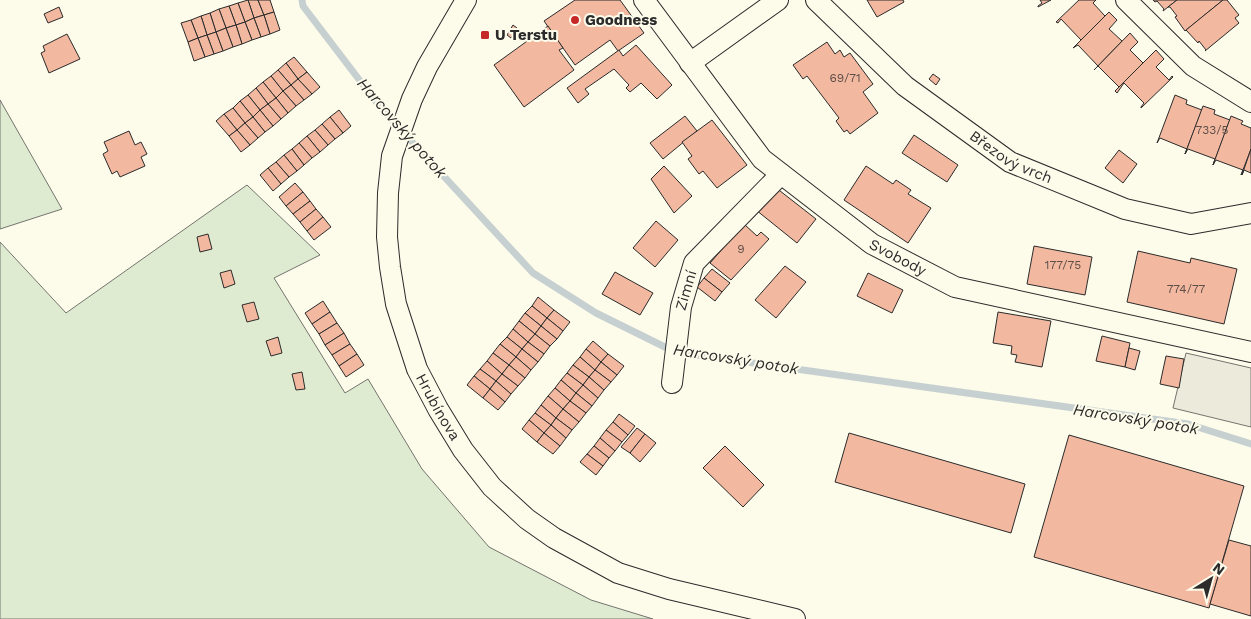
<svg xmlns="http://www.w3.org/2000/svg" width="1251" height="619" viewBox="0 0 1251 619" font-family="'Work Sans',sans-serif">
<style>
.green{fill:#deebd1;stroke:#74746e}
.parking{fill:#eceadb;stroke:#74746e}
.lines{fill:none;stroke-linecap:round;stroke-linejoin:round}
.stream{stroke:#c7d0d0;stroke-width:7}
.building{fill:#f2b8a0;stroke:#2b2b2b}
.street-casing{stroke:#2b2b2b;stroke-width:22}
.street{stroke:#fdfbea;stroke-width:20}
.poi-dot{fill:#c62828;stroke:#fdfbea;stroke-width:2}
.labels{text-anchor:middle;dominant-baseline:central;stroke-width:4;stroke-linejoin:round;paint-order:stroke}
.number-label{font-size:12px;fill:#5d4e48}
.poi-label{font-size:15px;font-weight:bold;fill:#2b2b2b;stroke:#fdfbea;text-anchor:start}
.street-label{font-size:15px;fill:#2b2b2b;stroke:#fdfbea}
.water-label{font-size:16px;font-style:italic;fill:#2b2b2b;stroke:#fdfbea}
</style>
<rect width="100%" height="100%" fill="#fdfbea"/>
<g class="green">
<path d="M 0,100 L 62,209 L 0,229 Z"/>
<path d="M 247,185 L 320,255 L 274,278 L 345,393 L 368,379 L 422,469 L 489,547 L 591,600 L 653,619 L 0,619 L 0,242 L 66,313 Z"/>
</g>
<path class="parking" d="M 1186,353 L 1251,368 L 1251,427 L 1173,408 Z"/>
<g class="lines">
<path class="stream" d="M 302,0 L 303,6 L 380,107 L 533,273 L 596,313 L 675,352 L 1188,424 L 1251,444"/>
</g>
<g class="building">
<path d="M 248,0 L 258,0 L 264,15 L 254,18 Z"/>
<path d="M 248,0 L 254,18 L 245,22 L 238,3 Z"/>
<path d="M 258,0 L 270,0 L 274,12 L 264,15 Z"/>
<path d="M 575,0 L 620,0 L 644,33 L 618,51 L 610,40 L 575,65 L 544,21 Z"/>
<path d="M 867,0 L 903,0 L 904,2 L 877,17 Z"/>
<path d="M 1040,0 L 1051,0 L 1038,7 L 1038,6 L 1042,3 Z"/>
<path d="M 1079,0 L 1096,0 L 1093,3 L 1105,16 L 1081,40 L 1061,19 L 1058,23 L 1056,22 Z"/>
<path d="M 1153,0 L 1177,0 L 1163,11 L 1164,9 L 1157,1 L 1155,2 Z"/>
<path d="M 1177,0 L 1223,0 L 1185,31 L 1175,17 L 1177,16 L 1170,7 L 1168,7 Z"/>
<path d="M 1223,0 L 1227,0 L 1239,15 L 1235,18 L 1239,23 L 1205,51 L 1206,50 L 1199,41 L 1198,43 L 1186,30 Z"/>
<path d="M 238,3 L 245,22 L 236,25 L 229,6 Z"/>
<path d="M 229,6 L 236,25 L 226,28 L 219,9 Z"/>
<path d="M 59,7 L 63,17 L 48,23 L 44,14 Z"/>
<path d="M 219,9 L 226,28 L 216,32 L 210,13 Z"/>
<path d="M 274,12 L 280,30 L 270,34 L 264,15 Z"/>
<path d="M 1109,12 L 1117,20 L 1109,29 L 1122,41 L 1098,66 L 1078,45 L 1073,48 Z"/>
<path d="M 210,13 L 216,32 L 207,35 L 201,16 Z"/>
<path d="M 264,15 L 270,34 L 261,37 L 254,18 Z"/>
<path d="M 201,16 L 207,35 L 198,38 L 191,20 Z"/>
<path d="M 254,18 L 261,37 L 252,40 L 245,22 Z"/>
<path d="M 191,20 L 198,38 L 188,42 L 181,23 Z"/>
<path d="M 245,22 L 252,40 L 242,44 L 236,25 Z"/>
<path d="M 236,25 L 242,44 L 233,47 L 226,28 Z"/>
<path d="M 513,25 L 517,28 L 511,38 L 507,35 Z"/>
<path d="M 548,26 L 563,48 L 559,50 L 574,70 L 524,107 L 494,65 Z"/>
<path d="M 226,28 L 233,47 L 223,51 L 216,32 Z"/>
<path d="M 216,32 L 223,51 L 214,54 L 207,35 Z"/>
<path d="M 1130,33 L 1138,42 L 1130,50 L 1143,63 L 1115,91 L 1119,87 L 1098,66 L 1094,70 Z"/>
<path d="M 67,34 L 80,59 L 49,73 L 41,53 L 45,51 L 43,46 Z"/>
<path d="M 207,35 L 214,54 L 205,57 L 198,38 Z"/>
<path d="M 198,38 L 205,57 L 194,61 L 188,42 Z"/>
<path d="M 827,42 L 835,54 L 840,50 L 844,57 L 850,53 L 873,84 L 863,92 L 878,113 L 850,134 L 847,130 L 844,132 L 836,121 L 839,118 L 807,76 L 803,79 L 793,65 Z"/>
<path d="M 636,45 L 672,85 L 657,99 L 641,83 L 630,92 L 626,88 L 629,85 L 614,69 L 585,89 L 589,94 L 578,103 L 567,88 L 619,50 L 623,56 Z"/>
<path d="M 1156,50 L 1164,59 L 1156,67 L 1169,80 L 1172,76 L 1173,77 L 1141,108 L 1141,107 L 1144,103 L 1124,83 L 1117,93 L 1115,91 Z"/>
<path d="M 294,57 L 307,72 L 298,79 L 286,63 Z"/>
<path d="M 286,63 L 298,79 L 291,85 L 278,70 Z"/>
<path d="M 278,70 L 291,85 L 283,91 L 271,76 Z"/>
<path d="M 307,72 L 320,87 L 312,94 L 298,79 Z"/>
<path d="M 933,74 L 940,79 L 936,85 L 929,79 Z"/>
<path d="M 271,76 L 283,91 L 276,98 L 263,82 Z"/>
<path d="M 298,79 L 312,94 L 304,100 L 291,85 Z"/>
<path d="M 263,82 L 276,98 L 268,104 L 256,88 Z"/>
<path d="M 291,85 L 304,100 L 296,106 L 283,91 Z"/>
<path d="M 256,88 L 268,104 L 260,110 L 248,95 Z"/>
<path d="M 283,91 L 296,106 L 288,113 L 276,98 Z"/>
<path d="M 248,95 L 260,110 L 253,117 L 240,101 Z"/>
<path d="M 1175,95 L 1187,100 L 1186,104 L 1202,110 L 1185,154 L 1187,149 L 1160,138 L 1157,143 Z"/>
<path d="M 276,98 L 288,113 L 281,119 L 268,104 Z"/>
<path d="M 240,101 L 253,117 L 245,123 L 233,108 Z"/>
<path d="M 268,104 L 281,119 L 273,126 L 260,110 Z"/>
<path d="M 1203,106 L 1215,110 L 1214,114 L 1230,120 L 1213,165 L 1215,159 L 1188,149 L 1185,154 Z"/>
<path d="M 233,108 L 245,123 L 237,130 L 224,114 Z"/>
<path d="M 260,110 L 273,126 L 265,132 L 253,117 Z"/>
<path d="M 339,110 L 351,126 L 343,133 L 330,117 Z"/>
<path d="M 224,114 L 237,130 L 229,136 L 216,121 Z"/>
<path d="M 685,116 L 697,131 L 663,159 L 650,143 Z"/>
<path d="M 1231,116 L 1243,121 L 1241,124 L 1251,128 L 1251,149 L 1241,175 L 1243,170 L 1216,160 L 1213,165 Z"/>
<path d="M 253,117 L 265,132 L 258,138 L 245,123 Z"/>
<path d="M 330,117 L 343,133 L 335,139 L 322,124 Z"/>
<path d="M 712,120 L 747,165 L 717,188 L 703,171 L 699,174 L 688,159 L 692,156 L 682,142 Z"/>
<path d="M 245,123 L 258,138 L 250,145 L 237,130 Z"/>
<path d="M 322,124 L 335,139 L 328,145 L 315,130 Z"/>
<path d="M 237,130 L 250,145 L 241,152 L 229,136 Z"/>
<path d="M 315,130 L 328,145 L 320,152 L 307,136 Z"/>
<path d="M 129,131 L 135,145 L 141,142 L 147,154 L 141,157 L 145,166 L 120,177 L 117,171 L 112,174 L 103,154 L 108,151 L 104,142 Z"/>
<path d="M 914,135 L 958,165 L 947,182 L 902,153 Z"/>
<path d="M 307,136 L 320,152 L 312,158 L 299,143 Z"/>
<path d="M 299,143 L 312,158 L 304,165 L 292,149 Z"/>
<path d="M 292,149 L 304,165 L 297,171 L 284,155 Z"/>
<path d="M 1251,149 L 1251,173 L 1244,170 L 1242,175 Z"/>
<path d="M 1119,150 L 1137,164 L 1123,183 L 1105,168 Z"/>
<path d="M 284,155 L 297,171 L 289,177 L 276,162 Z"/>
<path d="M 276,162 L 289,177 L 281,184 L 268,168 Z"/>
<path d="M 664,166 L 692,196 L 674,213 L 651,179 Z"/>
<path d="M 866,166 L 893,184 L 896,180 L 911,190 L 908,194 L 931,208 L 908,243 L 844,200 Z"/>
<path d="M 268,168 L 281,184 L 273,191 L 260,175 Z"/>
<path d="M 295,183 L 303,192 L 286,206 L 279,197 Z"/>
<path d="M 775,187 L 816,219 L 797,243 L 756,210 Z"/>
<path d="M 303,192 L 310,201 L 293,214 L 286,206 Z"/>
<path d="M 310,201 L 316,209 L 300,222 L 293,214 Z"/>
<path d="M 316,209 L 323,217 L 307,231 L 300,222 Z"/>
<path d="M 323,217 L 331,227 L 314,240 L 307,231 Z"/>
<path d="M 656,221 L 678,240 L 655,267 L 633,248 Z"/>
<path d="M 744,224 L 757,236 L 761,232 L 769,239 L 731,280 L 710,263 Z"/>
<path d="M 208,234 L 212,249 L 200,252 L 197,237 Z"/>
<path d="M 1034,246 L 1092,257 L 1085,295 L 1027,284 Z"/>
<path d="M 1138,251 L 1190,263 L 1191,258 L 1237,269 L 1224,324 L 1127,302 Z"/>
<path d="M 785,266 L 806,282 L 776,318 L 755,300 Z"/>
<path d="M 712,269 L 730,283 L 722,292 L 704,278 Z"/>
<path d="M 231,270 L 235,284 L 224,288 L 220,273 Z"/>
<path d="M 615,272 L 653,293 L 640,315 L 602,294 Z"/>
<path d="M 868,273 L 903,290 L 892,313 L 857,296 Z"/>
<path d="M 704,278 L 722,292 L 715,301 L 697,287 Z"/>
<path d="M 538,297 L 554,310 L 547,318 L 532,306 Z"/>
<path d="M 323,301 L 330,312 L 312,324 L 305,313 Z"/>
<path d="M 254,302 L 259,319 L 247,322 L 242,305 Z"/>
<path d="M 532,306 L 547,318 L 541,326 L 525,313 Z"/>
<path d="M 554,310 L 570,322 L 563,331 L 547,318 Z"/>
<path d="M 330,312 L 337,323 L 319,334 L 312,324 Z"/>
<path d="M 998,312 L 1051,321 L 1042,367 L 1015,362 L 1017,355 L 1011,354 L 1012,346 L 993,343 Z"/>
<path d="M 525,313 L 541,326 L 535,334 L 519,321 Z"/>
<path d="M 547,318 L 563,331 L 557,339 L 541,326 Z"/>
<path d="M 519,321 L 535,334 L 528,342 L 513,329 Z"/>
<path d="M 337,323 L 344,333 L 325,345 L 319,334 Z"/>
<path d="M 541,326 L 557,339 L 550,346 L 535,334 Z"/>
<path d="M 513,329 L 528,342 L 522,349 L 507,337 Z"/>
<path d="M 344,333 L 350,344 L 332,355 L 325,345 Z"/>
<path d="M 535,334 L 550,346 L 544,354 L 528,342 Z"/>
<path d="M 1102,336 L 1130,343 L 1125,367 L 1096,361 Z"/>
<path d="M 278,337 L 282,353 L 271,356 L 266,341 Z"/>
<path d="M 507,337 L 522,349 L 516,357 L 500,344 Z"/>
<path d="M 593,341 L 608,354 L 601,362 L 586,349 Z"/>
<path d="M 528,342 L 544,354 L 538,362 L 522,349 Z"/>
<path d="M 350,344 L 357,354 L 339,366 L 332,355 Z"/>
<path d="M 500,344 L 516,357 L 509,365 L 493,353 Z"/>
<path d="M 1129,348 L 1140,351 L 1135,370 L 1125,367 Z"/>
<path d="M 522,349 L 538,362 L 531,370 L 516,357 Z"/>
<path d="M 586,349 L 601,362 L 595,370 L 580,357 Z"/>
<path d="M 493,353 L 509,365 L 502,374 L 487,361 Z"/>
<path d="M 357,354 L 364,365 L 346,377 L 339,366 Z"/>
<path d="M 608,354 L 624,366 L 617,375 L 601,362 Z"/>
<path d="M 1166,356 L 1184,359 L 1179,388 L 1160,384 Z"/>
<path d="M 516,357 L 531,370 L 525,378 L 509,365 Z"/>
<path d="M 580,357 L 595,370 L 589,377 L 573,365 Z"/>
<path d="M 487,361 L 502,374 L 496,381 L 480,369 Z"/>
<path d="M 601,362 L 617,375 L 611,382 L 595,370 Z"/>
<path d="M 509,365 L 525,378 L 518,386 L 502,374 Z"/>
<path d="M 573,365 L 589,377 L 583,385 L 567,373 Z"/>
<path d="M 480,369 L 496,381 L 490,389 L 474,376 Z"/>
<path d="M 595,370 L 611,382 L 604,390 L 589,377 Z"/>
<path d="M 302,372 L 305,389 L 296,390 L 292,374 Z"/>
<path d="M 567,373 L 583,385 L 576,393 L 561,380 Z"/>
<path d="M 502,374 L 518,386 L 511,394 L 496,381 Z"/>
<path d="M 474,376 L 490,389 L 483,398 L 467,385 Z"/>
<path d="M 589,377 L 604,390 L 598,398 L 583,385 Z"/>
<path d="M 561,380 L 576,393 L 570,401 L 555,388 Z"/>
<path d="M 496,381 L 511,394 L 505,402 L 490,389 Z"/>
<path d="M 583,385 L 598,398 L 592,406 L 576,393 Z"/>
<path d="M 555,388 L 570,401 L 563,409 L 548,396 Z"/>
<path d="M 490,389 L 505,402 L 498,410 L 483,398 Z"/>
<path d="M 576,393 L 592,406 L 586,413 L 570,401 Z"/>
<path d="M 548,396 L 563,409 L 556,418 L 541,405 Z"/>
<path d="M 570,401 L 586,413 L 579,422 L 563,409 Z"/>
<path d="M 541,405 L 556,418 L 551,425 L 535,413 Z"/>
<path d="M 563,409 L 579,422 L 572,430 L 556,418 Z"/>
<path d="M 535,413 L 551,425 L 544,433 L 529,420 Z"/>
<path d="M 619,414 L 635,426 L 628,435 L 613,422 Z"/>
<path d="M 556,418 L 572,430 L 566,438 L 551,425 Z"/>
<path d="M 529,420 L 544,433 L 537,442 L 522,429 Z"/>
<path d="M 613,422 L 628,435 L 622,442 L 606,430 Z"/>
<path d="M 551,425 L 566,438 L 560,446 L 544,433 Z"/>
<path d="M 637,428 L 645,434 L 630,453 L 621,447 Z"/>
<path d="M 606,430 L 622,442 L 615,451 L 600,438 Z"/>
<path d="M 544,433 L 560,446 L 553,454 L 537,442 Z"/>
<path d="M 849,433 L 1025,484 L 1011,533 L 835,482 Z"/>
<path d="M 645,434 L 656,443 L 640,462 L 630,453 Z"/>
<path d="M 1069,435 L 1244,486 L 1209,608 L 1034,557 Z"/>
<path d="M 600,438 L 615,451 L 609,458 L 594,446 Z"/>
<path d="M 594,446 L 609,458 L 603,466 L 587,454 Z"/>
<path d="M 725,446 L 764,485 L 743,507 L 703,468 Z"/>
<path d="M 587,454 L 603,466 L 596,475 L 580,462 Z"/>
<path d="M 1229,540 L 1251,546 L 1251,616 L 1210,604 Z"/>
</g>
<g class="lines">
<defs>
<g id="street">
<path id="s1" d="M 466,0 L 427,67 L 412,99 L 392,156 L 388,193 L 387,237 L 390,267 L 396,304 L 417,369 L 438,409 L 463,450 L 492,487 L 527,519 L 554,538 L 618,573 L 669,589 L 795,619"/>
<path id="s2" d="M 644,0 L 762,159 L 872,244 L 955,287 L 1251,352"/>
<path id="s3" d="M 816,0 L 905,86 L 1010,162 L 1125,209 L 1191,224 L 1251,213"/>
<path d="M 1126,0 L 1193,66 L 1251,102"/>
<path d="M 690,63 L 778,0"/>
<path id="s4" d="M 672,383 L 681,307 L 694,263 L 781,174"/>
</g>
</defs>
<use href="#street" class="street-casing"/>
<use href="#street" class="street"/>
</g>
<g class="poi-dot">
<circle cx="575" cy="20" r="5"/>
<rect x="480" y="30" width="10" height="10" rx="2.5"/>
</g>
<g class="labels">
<g class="number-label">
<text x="845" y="78">69/71</text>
<text x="1212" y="130">733/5</text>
<text x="741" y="249">9</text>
<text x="1063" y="265">177/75</text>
<text x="1186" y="289">774/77</text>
</g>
<g class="poi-label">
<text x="585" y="20">Goodness</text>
<text x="495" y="35">U Terstu</text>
</g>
<g class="street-label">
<text stroke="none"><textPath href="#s3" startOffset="252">Březový vrch</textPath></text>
<text stroke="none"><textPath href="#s2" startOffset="366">Svobody</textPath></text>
<text stroke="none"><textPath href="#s4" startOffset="94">Zimní</textPath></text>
<text stroke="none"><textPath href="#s1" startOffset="434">Hrubínova</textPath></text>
</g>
<g class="water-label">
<text transform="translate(402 128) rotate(49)">Harcovský potok</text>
<text transform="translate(736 359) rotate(9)">Harcovský potok</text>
<text transform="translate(1136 419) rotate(9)">Harcovský potok</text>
</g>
</g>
<g transform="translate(1211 579) rotate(37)" stroke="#fdfbea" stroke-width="4" paint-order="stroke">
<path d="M0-4L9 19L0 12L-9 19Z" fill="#2b2b2b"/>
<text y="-8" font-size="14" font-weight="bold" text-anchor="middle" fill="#2b2b2b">N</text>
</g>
</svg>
